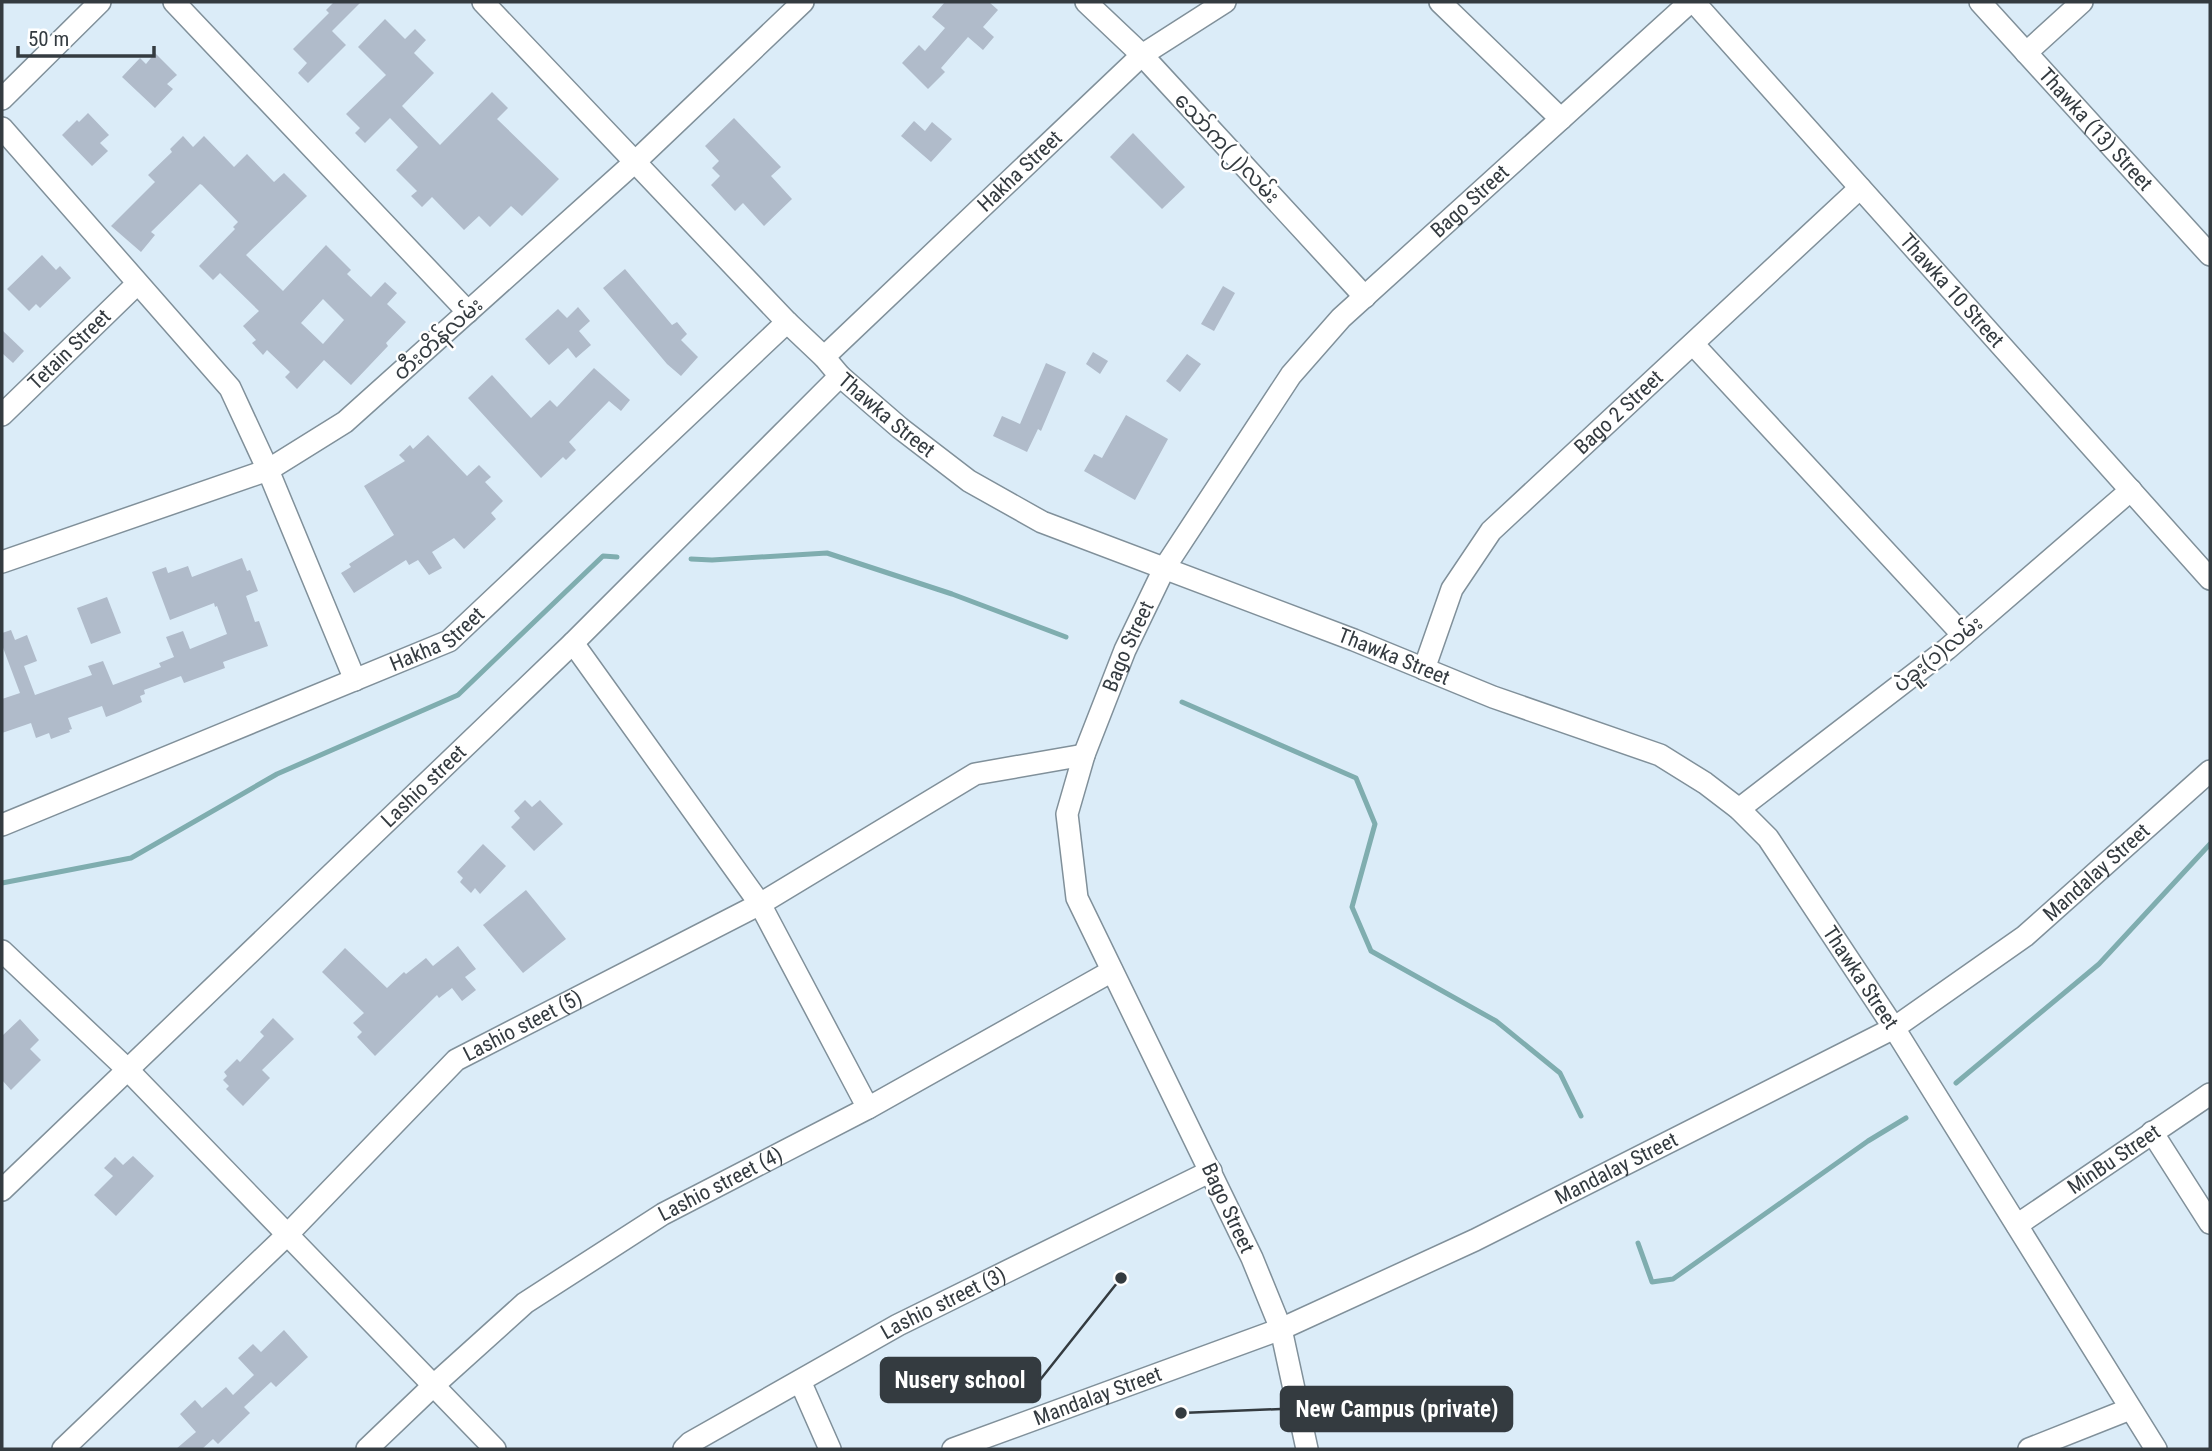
<svg xmlns="http://www.w3.org/2000/svg" width="2212" height="1451" viewBox="0 0 2212 1451" font-family="'Roboto Condensed','Noto Sans Myanmar',sans-serif">
<style>
.lines{fill:none;stroke-linecap:round;stroke-linejoin:round}
.stream{stroke:#7fadaf;stroke-width:5}
.building{fill:#b0bbca;fill-rule:evenodd}
.street-casing{stroke:#80909a;stroke-width:24}
.street{stroke:#fff;stroke-width:21}
.labels{text-anchor:middle;dominant-baseline:central;stroke-width:5;stroke-linejoin:round;paint-order:stroke}
.street-label{font-size:21px;fill:#343b40;stroke:#fff}
.leader{fill:none;stroke:#343b40;stroke-width:2.5}
.callout-dot{fill:#343b40;stroke:#fff;stroke-width:2.5}
.callout{fill:#343b40;stroke:#343b40;stroke-width:2.5}
.callout-label{font-size:23px;text-anchor:middle;font-weight:bold;fill:#fff}
</style>
<rect width="100%" height="100%" fill="#dbecf8"/>
<g class="lines">
<g class="stream">
<path d="M 691,559 L 712,560 L 827,553 L 952,594 L 1066,637"/>
<path d="M 1182,702 L 1356,778 L 1375,824 L 1352,907 L 1371,951 L 1496,1021 L 1560,1073 L 1581,1116"/>
<path d="M 2,883 L 131,858 L 277,774 L 458,695 L 603,556 L 617,557"/>
<path d="M 1956,1083 L 2099,964 L 2210,844"/>
<path d="M 1638,1243 L 1652,1282 L 1673,1279 L 1868,1141 L 1906,1118"/>
</g>
</g>
<g class="building">
<path d="M 334,2 L 361,2 L 332,31 L 346,45 L 308,83 L 298,73 L 307,63 L 293,49 L 329,13 L 326,10 Z"/>
<path d="M 945,2 L 989,2 L 998,10 L 983,27 L 994,37 L 983,50 L 968,37 L 941,68 L 945,72 L 928,89 L 902,63 L 919,45 L 925,51 L 945,28 L 932,17 Z"/>
<path d="M 385,19 L 405,39 L 415,29 L 426,40 L 414,53 L 434,73 L 402,106 L 440,145 L 492,92 L 508,108 L 497,119 L 559,179 L 522,216 L 511,206 L 490,227 L 479,216 L 464,230 L 432,197 L 422,207 L 411,196 L 417,191 L 396,170 L 418,147 L 390,118 L 365,143 L 355,133 L 360,128 L 346,114 L 386,75 L 358,47 Z"/>
<path d="M 155,53 L 177,75 L 167,84 L 173,89 L 155,108 L 122,77 L 140,58 L 146,64 Z"/>
<path d="M 88,113 L 109,135 L 100,143 L 108,151 L 92,166 L 62,135 L 77,120 L 79,122 Z"/>
<path d="M 734,118 L 781,167 L 771,176 L 792,199 L 764,226 L 743,203 L 735,211 L 711,185 L 720,176 L 712,168 L 719,161 L 705,146 Z"/>
<path d="M 914,121 L 925,131 L 932,122 L 952,139 L 931,162 L 901,136 Z"/>
<path d="M 1133,133 L 1185,187 L 1162,209 L 1110,157 Z"/>
<path d="M 183,136 L 193,147 L 204,136 L 234,167 L 247,154 L 274,182 L 284,173 L 307,196 L 246,255 L 283,291 L 326,245 L 351,270 L 347,274 L 371,297 L 385,282 L 397,293 L 387,304 L 406,322 L 386,343 L 388,346 L 351,385 L 324,360 L 297,389 L 285,377 L 290,372 L 267,350 L 263,355 L 252,343 L 256,340 L 243,326 L 259,311 L 220,273 L 213,280 L 199,266 L 235,229 L 233,227 L 238,222 L 202,185 L 200,184 L 151,232 L 155,235 L 141,252 L 111,226 L 155,182 L 148,175 L 172,152 L 170,149 ZM 323,299 L 344,320 L 323,344 L 301,323 Z"/>
<path d="M 42,255 L 56,270 L 60,266 L 71,278 L 40,308 L 36,304 L 29,311 L 7,289 Z"/>
<path d="M 625,269 L 672,325 L 677,322 L 687,334 L 681,340 L 698,357 L 681,376 L 667,364 L 603,288 Z"/>
<path d="M 1223,286 L 1235,293 L 1214,331 L 1201,324 Z"/>
<path d="M 578,307 L 590,321 L 579,331 L 591,345 L 576,358 L 568,348 L 549,365 L 525,339 L 558,309 L 567,318 Z"/>
<path d="M 2,330 L 24,351 L 13,363 L 2,353 Z"/>
<path d="M 1093,352 L 1108,361 L 1100,374 L 1086,364 Z"/>
<path d="M 1187,354 L 1201,364 L 1180,392 L 1166,381 Z"/>
<path d="M 1046,363 L 1066,372 L 1041,431 L 1038,429 L 1027,452 L 993,436 L 1002,416 L 1020,424 Z"/>
<path d="M 594,368 L 630,400 L 621,411 L 609,401 L 569,442 L 576,450 L 566,460 L 563,457 L 541,478 L 468,398 L 492,375 L 531,418 L 550,400 L 557,407 Z"/>
<path d="M 1126,415 L 1168,439 L 1135,500 L 1084,471 L 1094,454 L 1102,458 Z"/>
<path d="M 428,435 L 467,476 L 479,465 L 491,477 L 485,482 L 503,501 L 491,513 L 496,519 L 464,549 L 454,538 L 432,552 L 442,568 L 429,575 L 418,560 L 409,565 L 406,560 L 354,593 L 341,573 L 351,567 L 349,564 L 394,535 L 364,486 L 405,461 L 399,455 L 410,445 L 413,449 Z"/>
<path d="M 242,558 L 247,571 L 250,570 L 258,591 L 246,596 L 255,622 L 259,621 L 268,646 L 223,662 L 225,668 L 184,683 L 181,676 L 144,690 L 145,694 L 140,696 L 142,702 L 119,712 L 106,717 L 102,706 L 68,718 L 72,729 L 69,730 L 70,732 L 51,739 L 49,733 L 36,738 L 31,723 L 2,733 L 2,699 L 20,693 L 2,645 L 2,633 L 11,630 L 15,640 L 27,635 L 37,661 L 24,666 L 35,695 L 92,675 L 88,666 L 103,661 L 113,685 L 161,667 L 159,663 L 174,657 L 166,637 L 183,631 L 190,649 L 227,634 L 217,606 L 215,607 L 214,603 L 170,620 L 152,572 L 166,567 L 168,573 L 188,566 L 192,577 Z"/>
<path d="M 107,597 L 121,633 L 91,644 L 77,608 Z"/>
<path d="M 525,800 L 532,807 L 540,800 L 563,824 L 534,851 L 511,827 L 520,818 L 514,811 Z"/>
<path d="M 483,844 L 506,866 L 480,894 L 475,888 L 471,893 L 460,882 L 463,878 L 457,872 Z"/>
<path d="M 526,890 L 566,939 L 523,973 L 483,925 Z"/>
<path d="M 458,946 L 476,969 L 465,977 L 476,990 L 462,1001 L 452,988 L 439,998 L 437,995 L 375,1056 L 357,1037 L 362,1032 L 353,1023 L 364,1013 L 322,972 L 345,948 L 387,988 L 404,972 L 406,974 L 426,958 L 433,966 Z"/>
<path d="M 273,1018 L 294,1039 L 262,1070 L 270,1078 L 243,1106 L 226,1089 L 229,1086 L 223,1080 L 227,1076 L 224,1072 L 237,1059 L 240,1062 L 264,1036 L 260,1032 Z"/>
<path d="M 20,1019 L 39,1040 L 30,1049 L 41,1060 L 11,1090 L 2,1080 L 2,1036 Z"/>
<path d="M 133,1156 L 154,1176 L 116,1216 L 94,1195 L 113,1176 L 104,1168 L 115,1157 L 123,1165 Z"/>
<path d="M 284,1330 L 308,1357 L 276,1387 L 271,1382 L 244,1407 L 250,1413 L 218,1444 L 213,1439 L 202,1449 L 176,1449 L 196,1432 L 180,1414 L 195,1400 L 202,1408 L 226,1387 L 233,1395 L 254,1375 L 238,1358 L 253,1344 L 261,1352 Z"/>
</g>
<g class="lines">
<defs>
<g id="street">
<path d="M 174,2 L 468,312"/>
<path id="s1" d="M 483,2 L 787,322 L 824,357 L 840,376 L 900,428 L 969,481 L 1042,522 L 1354,640 L 1493,697 L 1660,755 L 1705,783 L 1739,809 L 1768,838 L 1894,1028 L 2156,1449"/>
<path d="M 1086,2 L 1142,55 L 1365,297"/>
<path d="M 1440,2 L 1561,119"/>
<path id="s2" d="M 1694,2 L 2210,579"/>
<path id="s3" d="M 1980,2 L 2210,255"/>
<path d="M 2026,53 L 2082,2"/>
<path d="M 2,99 L 100,2"/>
<path d="M 2,128 L 230,388 L 268,470 L 355,680"/>
<path d="M 1693,344 L 1963,635"/>
<path id="s4" d="M 824,357 L 1142,55 L 1225,2"/>
<path id="s5" d="M 2,415 L 137,284"/>
<path d="M 2,562 L 268,470 L 345,422 L 636,161 L 803,2"/>
<path d="M 573,643 L 760,904 L 868,1108"/>
<path id="s6" d="M 1424,669 L 1452,589 L 1491,531 L 1860,188"/>
<path d="M 1739,809 L 1947,649 L 2131,490"/>
<path id="s7" d="M 2,825 L 449,641 L 787,322"/>
<path d="M 2,951 L 127,1069 L 495,1449"/>
<path d="M 2152,1132 L 2210,1223"/>
<path id="s8" d="M 2,1190 L 573,643 L 840,376"/>
<path id="s9" d="M 2017,1225 L 2210,1094"/>
<path d="M 800,1381 L 830,1449"/>
<path id="s10" d="M 63,1449 L 288,1234 L 456,1060 L 760,904 L 975,774 L 1084,755"/>
<path id="s11" d="M 367,1449 L 434,1385 L 525,1303 L 663,1214 L 868,1108 L 1112,971"/>
<path id="s12" d="M 684,1449 L 690,1443 L 898,1325 L 1211,1171"/>
<path id="s13" d="M 953,1449 L 1281,1329 L 1475,1240 L 1894,1028 L 2025,936 L 2210,771"/>
<path id="s14" d="M 1307,1449 L 1281,1329 L 1252,1258 L 1077,898 L 1067,814 L 1084,755 L 1125,650 L 1165,567 L 1291,375 L 1341,318 L 1690,2"/>
<path d="M 2029,1449 L 2130,1409"/>
</g>
</defs>
<use href="#street" class="street-casing"/>
<use href="#street" class="street"/>
</g>
<g class="labels">
<g class="street-label">
<text stroke="none"><textPath href="#s3" startOffset="172">Thawka (13) Street</textPath></text>
<text transform="translate(1227 148) rotate(47)">သော်က(၂)လမ်း</text>
<text stroke="none"><textPath href="#s4" startOffset="270">Hakha Street</textPath></text>
<text stroke="none"><textPath href="#s14" startOffset="1430">Bago Street</textPath></text>
<text stroke="none"><textPath href="#s2" startOffset="387">Thawka 10 Street</textPath></text>
<text transform="translate(438 339) rotate(-42)">တီးတိန်လမ်း</text>
<text stroke="none"><textPath href="#s5" startOffset="94">Tetain Street</textPath></text>
<text stroke="none"><textPath href="#s6" startOffset="329">Bago 2 Street</textPath></text>
<text stroke="none"><textPath href="#s1" startOffset="578">Thawka Street</textPath></text>
<text stroke="none"><textPath href="#s7" startOffset="474">Hakha Street</textPath></text>
<text stroke="none"><textPath href="#s14" startOffset="863">Bago Street</textPath></text>
<text transform="translate(1938 654) rotate(-39)">ပဲခူး(၁)လမ်း</text>
<text stroke="none"><textPath href="#s1" startOffset="1144">Thawka Street</textPath></text>
<text stroke="none"><textPath href="#s8" startOffset="584">Lashio street</textPath></text>
<text stroke="none"><textPath href="#s13" startOffset="1288">Mandalay Street</textPath></text>
<text stroke="none"><textPath href="#s1" startOffset="1732">Thawka Street</textPath></text>
<text stroke="none"><textPath href="#s10" startOffset="628">Lashio steet (5)</textPath></text>
<text stroke="none"><textPath href="#s9" startOffset="117">MinBu Street</textPath></text>
<text stroke="none"><textPath href="#s13" startOffset="721">Mandalay Street</textPath></text>
<text stroke="none"><textPath href="#s11" startOffset="444">Lashio street (4)</textPath></text>
<text transform="translate(1228 1208) rotate(65)">Bago Street</text>
<text stroke="none"><textPath href="#s12" startOffset="298">Lashio street (3)</textPath></text>
<text stroke="none"><textPath href="#s13" startOffset="154">Mandalay Street</textPath></text>
</g>
</g>
<path class="leader" d="M1121 1278L1040 1380M1181 1413L1281 1409"/>
<g class="callout-dot">
<circle cx="1121" cy="1278" r="7"/>
<circle cx="1181" cy="1413" r="7"/>
</g>
<g class="callout">
<rect x="881" y="1358" width="159" height="44" rx="7"/>
<rect x="1281" y="1387" width="231" height="44" rx="7"/>
</g>
<g class="callout-label">
<text x="960" y="1388">Nusery school</text>
<text x="1397" y="1417">New Campus (private)</text>
</g>
<rect width="2212" height="1451" fill="none" stroke="#343b40" stroke-width="7"/>
<path d="M18 46v10h136v-10" fill="none" stroke="#343b40" stroke-width="3.5"/>
<text x="28" y="46" font-size="21" fill="#343b40" stroke="#ffffff" stroke-width="5" paint-order="stroke">50 m</text>
</svg>
